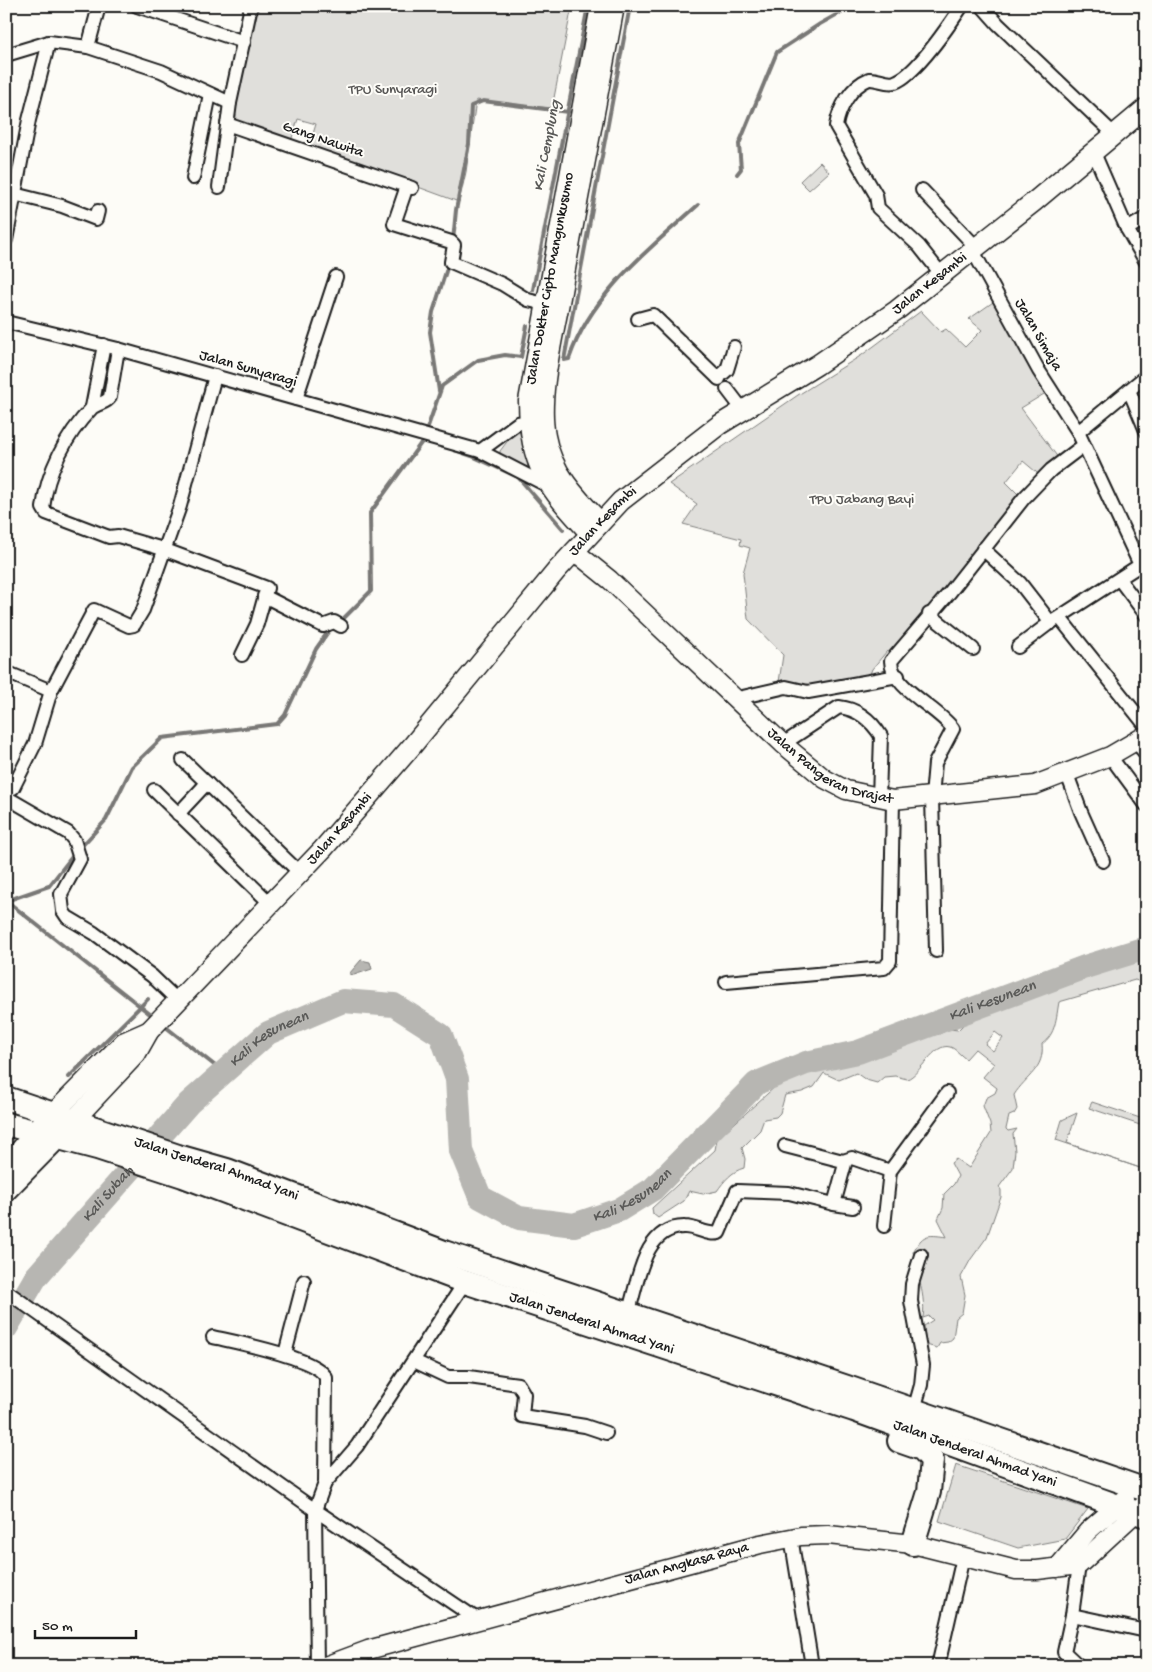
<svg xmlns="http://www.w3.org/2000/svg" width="1152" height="1672" viewBox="0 0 1152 1672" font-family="'Gochi Hand',sans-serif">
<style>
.green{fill:#e0dfdb;stroke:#7e7e7c;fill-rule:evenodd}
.water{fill:#b7b6b2;stroke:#797876}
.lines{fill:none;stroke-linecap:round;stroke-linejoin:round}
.stream{stroke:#797876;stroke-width:4}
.river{stroke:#b7b6b2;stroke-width:24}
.street-casing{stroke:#1c1c1c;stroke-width:16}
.secondary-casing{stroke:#1c1c1c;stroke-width:21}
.primary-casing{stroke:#1c1c1c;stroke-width:22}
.highway-casing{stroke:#1c1c1c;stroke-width:26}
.street{stroke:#fdfcf7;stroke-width:12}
.secondary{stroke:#fdfcf7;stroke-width:18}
.primary{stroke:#fdfcf7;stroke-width:19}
.highway{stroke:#fdfcf7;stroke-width:22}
.labels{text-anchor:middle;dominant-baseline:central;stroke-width:4;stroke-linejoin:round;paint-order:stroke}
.park-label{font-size:15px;fill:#575655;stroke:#fdfcf7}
.street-label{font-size:15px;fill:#1c1c1c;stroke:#fdfcf7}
.water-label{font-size:16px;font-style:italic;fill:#5a5a58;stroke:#fdfcf7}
</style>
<rect width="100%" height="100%" fill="#fdfcf7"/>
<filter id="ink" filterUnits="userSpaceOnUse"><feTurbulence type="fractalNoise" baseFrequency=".02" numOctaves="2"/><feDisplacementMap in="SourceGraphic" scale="10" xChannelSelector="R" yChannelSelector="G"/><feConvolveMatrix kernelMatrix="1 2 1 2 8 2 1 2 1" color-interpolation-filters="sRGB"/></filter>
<g filter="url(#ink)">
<g class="green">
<path d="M 256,6 L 572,6 L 552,108 L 476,100 L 466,172 L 459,202 L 309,147 L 316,124 L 298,119 L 291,141 L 232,122 Z"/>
<path d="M 820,162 L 829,172 L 809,190 L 800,181 Z"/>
<path d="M 996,300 L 1049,391 L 1021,408 L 1059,459 L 1042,477 L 1023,461 L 1006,482 L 1021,497 L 891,656 L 887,651 L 872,669 L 868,679 L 806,689 L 779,682 L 783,655 L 748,619 L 743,573 L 750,548 L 740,545 L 741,539 L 683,524 L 697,504 L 669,484 L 798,395 L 862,355 L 921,311 L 941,332 L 946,329 L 965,347 L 982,330 L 969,319 Z"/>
<path d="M 519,430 L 529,462 L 527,467 L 500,455 L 500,451 L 515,431 Z"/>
<path d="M 1146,954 L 1146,984 L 1135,980 L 1059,1002 C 1056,1018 1056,1034 1042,1044 C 1045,1069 1026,1076 1014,1095 L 1017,1109 L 1014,1114 L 1009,1116 L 1006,1129 L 1008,1131 L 1017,1129 L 1013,1134 L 1015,1151 L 1013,1168 L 999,1187 L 1001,1190 L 1001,1197 L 987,1237 L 971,1259 L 961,1277 L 965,1295 L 962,1313 L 956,1318 L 953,1338 L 948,1342 L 940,1343 L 937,1348 L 926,1345 L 924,1326 L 933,1320 L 929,1316 L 923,1318 C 925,1304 922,1291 919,1278 C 929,1268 915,1263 913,1252 C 923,1234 926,1234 947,1237 L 938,1219 L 943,1208 L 944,1194 L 954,1184 L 958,1176 L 951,1163 L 956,1159 L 969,1168 L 991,1133 L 990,1124 L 983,1106 L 986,1098 L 995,1093 L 997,1088 L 983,1077 L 994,1064 L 975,1049 L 966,1059 C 961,1056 955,1048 950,1047 C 934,1042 920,1075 907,1079 L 895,1076 L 884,1077 L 877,1083 L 866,1080 L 856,1073 L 839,1080 L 824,1073 L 814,1087 L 802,1092 L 785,1095 L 780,1113 L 776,1117 L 764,1119 L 760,1130 L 742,1148 L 745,1159 L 744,1168 C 732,1171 724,1181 717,1191 L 703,1194 L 689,1191 L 684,1201 L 658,1218 L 653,1214 L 652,1208 L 715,1150 L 717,1139 L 777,1085 L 796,1077 L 811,1067 L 927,1035 L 939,1034 L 950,1029 L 958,1030 L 975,1013 L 994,1010 L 1049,992 L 1058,988 L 1064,982 ZM 995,1032 L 1003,1038 L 993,1051 L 985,1044 Z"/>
<path d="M 1092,1102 L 1146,1120 L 1146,1127 L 1089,1108 Z"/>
<path d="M 1077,1113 L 1067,1143 L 1146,1170 L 1056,1140 L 1062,1120 Z"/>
<path d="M 956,1465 L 1088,1509 L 1065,1539 L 1018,1548 L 939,1521 Z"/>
</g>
<path class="water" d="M 361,960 L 370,962 L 372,969 L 354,975 L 349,974 Z"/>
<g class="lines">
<g class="stream">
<path d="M 737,174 L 741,169 L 739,144 L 777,52 L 820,24 L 852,6"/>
<path d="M 453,241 L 456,210 L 469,144 L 471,106 L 483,101 L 568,112"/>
<path d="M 533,290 L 588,6"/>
<path d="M 564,360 L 630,6"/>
<path d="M 564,360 L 569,359 C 591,294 649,249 698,205"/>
<path d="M 439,391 L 430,332 L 433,312 L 448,265"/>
<path d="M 426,432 L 442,386 L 478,360 L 505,355 L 521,357 L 527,326"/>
<path d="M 452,449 L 472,456 L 518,477 L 563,529"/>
<path d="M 340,622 L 371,591 L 370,513 L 424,439"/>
<path d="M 80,848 L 106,820 L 132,767 L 162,738 L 277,724 L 285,715 L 316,649 L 330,629"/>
<path d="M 6,901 L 49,886 L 75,853"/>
<path d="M 8,902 L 155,1018"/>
<path d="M 162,1024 L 223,1072"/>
<path d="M 69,1077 L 148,999"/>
</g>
<path class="river" id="s1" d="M 6,1328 L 36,1277 L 189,1103 L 268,1033 L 343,1001 L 394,1005 L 441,1035 L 457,1079 L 461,1151 L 480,1197 L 519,1218 L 574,1225 L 619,1210 L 653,1189 L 757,1083 L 806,1063 L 858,1052 L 1085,967 L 1146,948"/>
<defs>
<g id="street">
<path d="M 137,6 L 244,42"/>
<path d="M 982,6 L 998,24 L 1115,135"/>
<path d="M 88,47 L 99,6"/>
<path d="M 6,55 L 49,42 L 88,47 L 161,71 L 230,103"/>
<path d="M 227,124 L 412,188"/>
<path d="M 1094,153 L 1127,229 L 1146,262"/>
<path d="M 193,178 L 210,94"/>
<path d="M 407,186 L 394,224 L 451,242 L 454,245 L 451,262 L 502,284 L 528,300 L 545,304"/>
<path d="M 219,187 L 230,103 L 251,6"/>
<path d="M 922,190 L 977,248"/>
<path d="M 6,192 L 62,206 L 96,219 L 98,211"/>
<path d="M 1127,229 L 1146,218"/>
<path d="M 6,240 L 29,120 L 49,42"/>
<path d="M 973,251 L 1039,371 L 1078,432 L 1140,565 L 1047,625 L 1018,647"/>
<path d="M 942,275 L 919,246 L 878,208 L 876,195 L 836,126 C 839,108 851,86 869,79 C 877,78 887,85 895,82 C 916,75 950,24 962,6"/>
<path d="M 638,319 L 653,315 L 719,379"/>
<path d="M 6,322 L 118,349 L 480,451 L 552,488"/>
<path d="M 118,349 L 110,397 C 106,404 96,403 91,409 C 66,435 47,472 43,508 L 46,513 L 109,537 L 118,536 L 163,549 L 267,588 L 257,624 L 242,655"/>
<path d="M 718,378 L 727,370 L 734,347"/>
<path d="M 727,389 L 743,410"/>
<path d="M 1129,390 L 1146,431"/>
<path d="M 296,399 L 336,277"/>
<path d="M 92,407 L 104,345"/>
<path d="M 1078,432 L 1146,376"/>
<path d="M 480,451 L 518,423 L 535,420"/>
<path d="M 983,549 L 1020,583 L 1051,623"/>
<path d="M 1119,579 L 1146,615"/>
<path d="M 264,596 L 323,626 L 334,622 L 341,626"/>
<path d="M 929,614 L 973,649"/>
<path d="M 1060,618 L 1146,726"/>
<path d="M 6,672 L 51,691"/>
<path d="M 734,699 L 786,687 L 808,692 L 898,676"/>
<path d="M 1135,741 L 1146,754"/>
<path d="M 783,744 L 839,707 C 858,709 871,720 881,736 L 879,798"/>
<path d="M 1110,756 L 1146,805"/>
<path d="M 183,760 L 300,873"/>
<path d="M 1067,774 L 1081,812 L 1103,861"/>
<path d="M 13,788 L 35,744 L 51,691 L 94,610 L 129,626 L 134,625 L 143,610 L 180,506 L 215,376"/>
<path d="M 154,790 L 271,904"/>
<path d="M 6,797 L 68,833 L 74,840 L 80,859 L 61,894 L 63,911 L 67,917 L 94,933 L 152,976 L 178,1001"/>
<path d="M 178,814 L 207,783"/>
<path d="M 936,951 L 932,797 L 935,763 L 953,729 C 940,709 891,688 891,661 L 950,592 L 1024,498 L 1051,470 L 1084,445"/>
<path d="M 726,982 L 884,968 L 890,961 L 893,800"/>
<path d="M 843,1161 L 852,1158 L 890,1171 L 884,1226"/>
<path d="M 890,1171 L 947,1093"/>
<path d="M 834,1204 L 853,1207"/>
<path d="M 6,1291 L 315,1510 L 478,1620"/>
<path d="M 628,1314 C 638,1283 643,1226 685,1227 C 697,1227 708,1236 719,1233 L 737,1191 L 789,1193 L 834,1204 L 845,1164 L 843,1161 L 785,1146"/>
<path d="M 213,1337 C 234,1342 319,1358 326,1378 L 325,1483"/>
<path d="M 285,1354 L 304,1281"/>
<path d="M 414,1361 L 448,1377 L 469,1377 L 518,1384 L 524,1394 L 522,1416 L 585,1426 L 606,1433"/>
<path d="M 914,1410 L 921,1385 L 923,1365 L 911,1301 L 912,1284 L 921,1255"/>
<path d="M 791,1537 L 812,1666"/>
<path d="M 1079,1565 L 1072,1615 L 1146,1631"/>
<path d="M 1072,1615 L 1064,1652 L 1079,1666"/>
<path d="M 317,1666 L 315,1510 L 325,1483 L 357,1446 L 465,1282"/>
<path d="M 938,1666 L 963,1557"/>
</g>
<g id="secondary">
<path d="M 600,521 C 576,497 552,471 546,436 C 538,396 554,337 561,297 C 578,200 597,103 615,6"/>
<path id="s2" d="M 589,533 C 546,486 529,467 528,401 L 600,6"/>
<path id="s3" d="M 574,551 L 610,580 L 783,744 L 825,779 L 846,790 L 893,800 L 1035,785 L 1110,756 L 1146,735"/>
<path d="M 1057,1568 L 1088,1531 L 1125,1499"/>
<path id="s4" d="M 325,1666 L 368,1650 L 760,1544 L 801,1536 L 828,1535 L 913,1544 L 1016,1570 L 1037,1570 L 1079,1565 L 1146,1503"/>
</g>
<g id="primary">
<path d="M 53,1114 L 124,1042 L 149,1031"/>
<path id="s5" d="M 74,1120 L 136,1054 L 149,1031 L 323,849 L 412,746 L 557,570 L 621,501 L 719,425 L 817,365 L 897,310 L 1035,201 L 1146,108"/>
</g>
<g id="highway">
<path id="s6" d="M 6,1098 L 178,1156 L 227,1170 L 444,1252 L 853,1389 L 1146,1490"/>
<path id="s7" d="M 6,1124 L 97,1148 L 183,1176 L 465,1282 L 854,1410 L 1146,1516"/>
<path d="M 6,1170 L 45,1122"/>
<path d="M 6,1189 L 66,1128"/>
<path d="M 899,1441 L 922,1449 L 932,1460 L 929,1492 L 913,1544"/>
</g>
</defs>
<use href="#street" class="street-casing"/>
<use href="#secondary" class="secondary-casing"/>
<use href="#primary" class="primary-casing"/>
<use href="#highway" class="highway-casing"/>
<use href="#street" class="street"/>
<use href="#secondary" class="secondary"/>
<use href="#primary" class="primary"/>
<use href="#highway" class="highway"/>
</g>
</g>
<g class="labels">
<g class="park-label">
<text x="393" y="90">TPU Sunyaragi</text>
<text x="862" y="500">TPU Jabang Bayi</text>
</g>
<g class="street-label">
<text transform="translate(323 140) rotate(19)">Gang Nawita</text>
<text stroke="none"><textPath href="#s2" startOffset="275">Jalan Dokter Cipto Mangunkusumo</textPath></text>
<text stroke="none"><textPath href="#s5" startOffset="1205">Jalan Kesambi</textPath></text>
<text transform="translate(1038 335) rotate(60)">Jalan Simaja</text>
<text transform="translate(248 369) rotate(16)">Jalan Sunyaragi</text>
<text stroke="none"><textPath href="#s5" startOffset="800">Jalan Kesambi</textPath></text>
<text stroke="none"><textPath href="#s3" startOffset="338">Jalan Pangeran Drajat</textPath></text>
<text stroke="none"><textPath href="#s5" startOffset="395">Jalan Kesambi</textPath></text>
<text stroke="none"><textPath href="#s6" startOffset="222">Jalan Jenderal Ahmad Yani</textPath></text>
<text stroke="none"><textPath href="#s7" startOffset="619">Jalan Jenderal Ahmad Yani</textPath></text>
<text stroke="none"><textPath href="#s7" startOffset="1024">Jalan Jenderal Ahmad Yani</textPath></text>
<text stroke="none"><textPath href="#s4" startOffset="376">Jalan Angkasa Raya</textPath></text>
</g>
<g class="water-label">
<text transform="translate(548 146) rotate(-79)">Kali Cemplung</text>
<text stroke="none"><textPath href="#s1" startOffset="1339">Kali Kesunean</textPath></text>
<text stroke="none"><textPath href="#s1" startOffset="394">Kali Kesunean</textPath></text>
<text stroke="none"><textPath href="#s1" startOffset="169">Kali Subah</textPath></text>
<text stroke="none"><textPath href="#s1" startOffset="919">Kali Kesunean</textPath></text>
</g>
</g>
<rect width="1152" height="1672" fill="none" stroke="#fdfcf7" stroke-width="25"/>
<rect x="12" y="12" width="1127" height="1647" fill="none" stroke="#1c1c1c" stroke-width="2" filter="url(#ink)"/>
<path d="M35 1630v8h101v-8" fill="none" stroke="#1c1c1c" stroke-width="2.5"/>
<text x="42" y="1630" font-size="15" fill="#1c1c1c" stroke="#fdfcf7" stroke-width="4" paint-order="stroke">50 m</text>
</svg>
